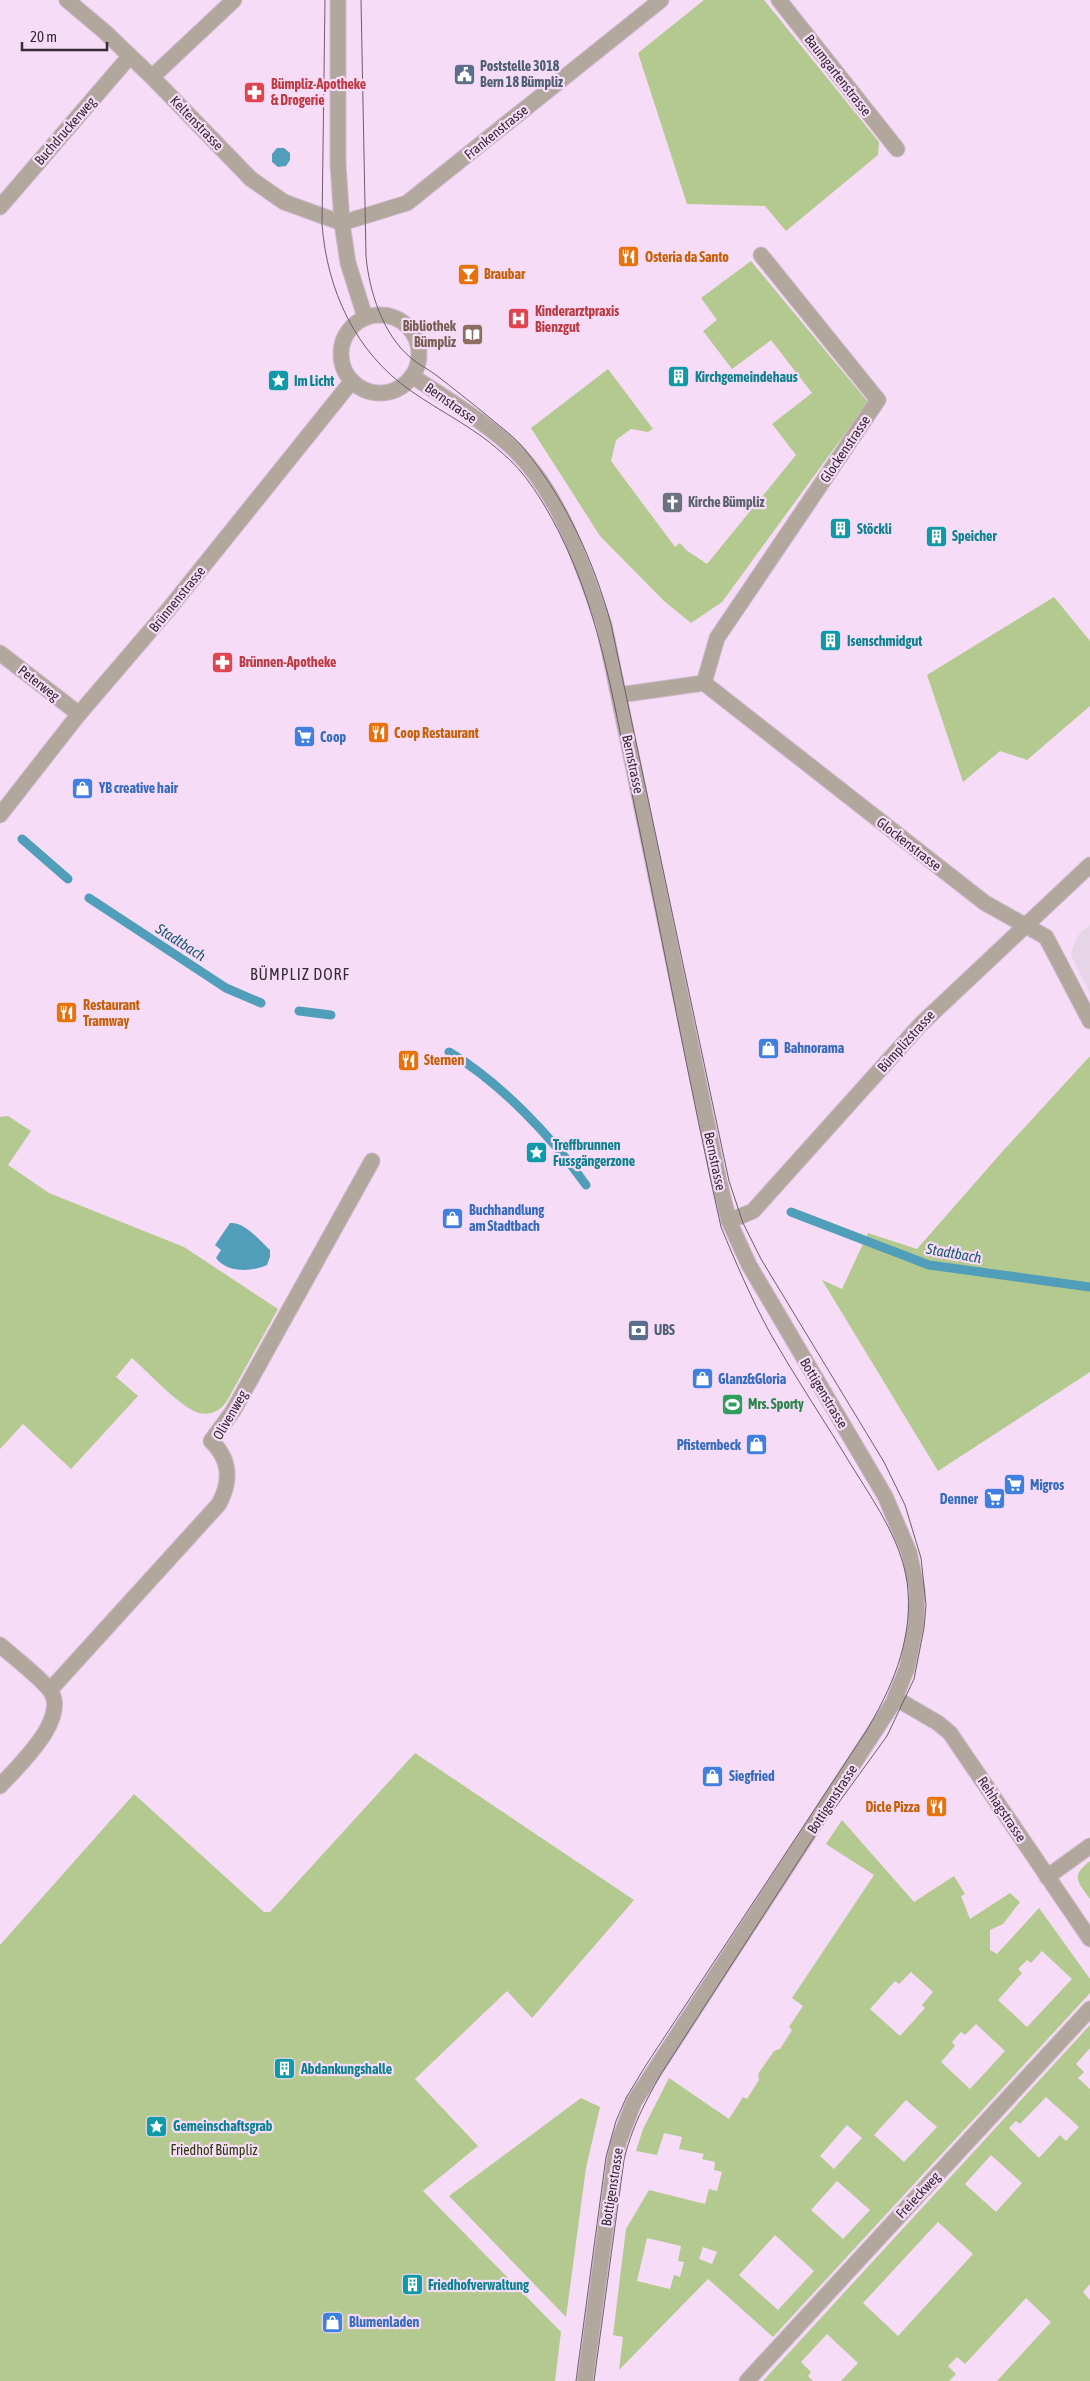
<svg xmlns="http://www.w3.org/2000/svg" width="1090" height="2381" viewBox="0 0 1090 2381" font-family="'Asap Condensed',sans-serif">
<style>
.education{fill:#e6d5e7}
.green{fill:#b4c98f;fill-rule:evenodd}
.water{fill:#519eba}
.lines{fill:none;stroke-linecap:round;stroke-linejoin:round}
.stream{stroke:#519eba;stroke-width:9}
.minor-casing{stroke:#cfb9cf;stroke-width:17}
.tertiary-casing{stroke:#cfb9cf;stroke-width:17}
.minor{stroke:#b1a79c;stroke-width:15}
.tertiary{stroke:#b1a79c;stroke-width:15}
.tram{stroke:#6d5e6d;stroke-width:1}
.labels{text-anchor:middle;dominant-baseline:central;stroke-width:4.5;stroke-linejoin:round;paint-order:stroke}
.service-label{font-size:14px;font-weight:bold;fill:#4e5e75;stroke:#f6dcf6;text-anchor:start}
.street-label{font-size:14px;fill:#352b35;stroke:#f6dcf6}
.health-label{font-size:14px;font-weight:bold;fill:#be3a42;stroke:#f6dcf6;text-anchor:start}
.food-label{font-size:14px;font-weight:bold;fill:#c56008;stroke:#f6dcf6;text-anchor:start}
.education-label{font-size:14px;font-weight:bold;fill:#785e54;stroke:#f6dcf6;text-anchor:end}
.culture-label{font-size:14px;font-weight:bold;fill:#0d838f;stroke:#f6dcf6;text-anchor:start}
.worship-label{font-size:14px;font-weight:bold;fill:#5b616d;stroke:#f6dcf6;text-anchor:start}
.shop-label{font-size:14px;font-weight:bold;fill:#366cbe;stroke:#f6dcf6;text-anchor:start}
.leisure-label{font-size:14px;font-weight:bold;fill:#27864d;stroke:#f6dcf6;text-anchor:start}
.park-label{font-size:14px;fill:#2c390b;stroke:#f6dcf6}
.water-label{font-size:15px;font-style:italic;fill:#1d5b6f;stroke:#f6dcf6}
.quarter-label{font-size:16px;letter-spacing:1px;fill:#352b35;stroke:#f6dcf6}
</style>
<rect width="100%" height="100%" fill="#f6dcf6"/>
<path class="education" d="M 1090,925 L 1090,993 L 1071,955 L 1074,944 L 1080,933 Z"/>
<g class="green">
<path d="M 704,0 L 764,0 L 879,142 L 878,155 L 786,231 L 765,206 L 687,204 L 638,53 Z"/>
<path d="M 751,261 L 868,402 L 722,602 L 691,623 L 664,601 L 600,536 L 531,428 L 608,369 L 653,429 L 648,432 L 631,429 L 616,440 L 611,461 L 675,547 L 680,543 L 686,550 L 707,564 L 796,455 L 772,424 L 812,393 L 771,340 L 732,369 L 703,331 L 717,320 L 701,298 Z"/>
<path d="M 1054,597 L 1090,641 L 1090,706 L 1027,760 L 1000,751 L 963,782 L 927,675 Z"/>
<path d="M 1090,1056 L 1090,1372 L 938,1471 L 822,1280 L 842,1289 L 868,1233 L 917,1249 L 1002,1152 Z"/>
<path d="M 8,1116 L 31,1131 L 8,1165 L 49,1193 L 184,1247 L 278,1309 L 228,1399 C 222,1410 211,1416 199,1413 C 182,1409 147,1371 132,1358 L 116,1377 L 138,1396 L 71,1469 L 23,1424 L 0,1449 L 0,1117 Z"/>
<path d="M 415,1753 L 634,1900 L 532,2018 L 507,1991 L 415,2079 L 478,2146 L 423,2191 L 561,2332 L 555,2381 L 0,2381 L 0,1945 L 134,1794 L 264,1912 L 270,1912 Z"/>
<path d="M 842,1820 L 914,1902 L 954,1876 L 965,1894 L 961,1896 L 970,1919 L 1010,1893 L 1020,1902 L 1003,1924 L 990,1930 L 990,1950 L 997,1954 L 1039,1908 L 1090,1979 L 1090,1993 L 773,2337 L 708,2279 L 619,2370 L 623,2337 L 613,2335 L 626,2229 L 649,2190 L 705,2204 L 709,2189 L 717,2191 L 722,2172 L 714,2170 L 715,2162 L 702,2159 L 704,2154 L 679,2149 L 682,2137 L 664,2133 L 657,2155 L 636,2151 L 643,2129 L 669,2078 L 729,2119 L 743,2097 L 747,2099 L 759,2080 L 758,2074 L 774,2051 L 780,2049 L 792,2030 L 789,2027 L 803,2006 L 792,1998 L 874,1875 L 826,1844 ZM 1042,1951 L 1072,1979 L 1027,2027 L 998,2000 L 1022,1973 L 1018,1969 L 1027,1960 L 1031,1963 ZM 911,1972 L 933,1992 L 922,2005 L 925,2008 L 900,2036 L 870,2009 L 895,1981 L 899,1984 ZM 976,2024 L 1005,2051 L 970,2089 L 941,2062 L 955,2046 L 952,2042 L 961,2032 L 965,2035 ZM 906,2100 L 937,2127 L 904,2162 L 874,2135 ZM 847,2125 L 862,2138 L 834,2169 L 820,2156 ZM 837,2181 L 870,2210 L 843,2239 L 811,2210 ZM 775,2235 L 814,2271 L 778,2310 L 739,2275 ZM 647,2238 L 681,2246 L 678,2261 L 684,2262 L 680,2277 L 674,2275 L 670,2289 L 637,2281 ZM 703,2247 L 717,2252 L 712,2264 L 699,2259 Z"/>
<path d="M 1090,1861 L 1090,1899 C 1078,1882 1070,1876 1090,1861 Z"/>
<path d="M 1090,2025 L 1090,2048 L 1076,2064 L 1084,2072 L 1078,2078 L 1090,2089 L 1090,2284 L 1083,2292 L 1090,2300 L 1090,2381 L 997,2381 L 1051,2322 L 1026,2298 L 965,2364 L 957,2357 L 948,2366 L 956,2374 L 949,2381 L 841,2381 L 858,2363 L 827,2334 L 801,2362 L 811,2372 L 808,2376 L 813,2381 L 763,2381 ZM 1046,2097 L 1079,2127 L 1066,2141 L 1060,2135 L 1039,2158 L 1009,2128 L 1016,2121 L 1020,2124 ZM 991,2155 L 1022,2183 L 996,2212 L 965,2184 ZM 938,2222 L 973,2254 L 898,2336 L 863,2303 Z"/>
<path d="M 581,2098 L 600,2107 L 586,2168 L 566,2317 L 449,2196 Z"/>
</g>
<g class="water">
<path d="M 277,148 L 284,148 L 290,153 L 290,160 L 286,166 L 278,167 L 272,162 L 272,154 Z"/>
<path d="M 230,1223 C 245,1222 259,1240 270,1250 L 270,1257 L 267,1265 C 252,1272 227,1273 216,1258 L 221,1250 L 215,1245 Z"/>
</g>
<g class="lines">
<g class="stream">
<path d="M 22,839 L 68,879"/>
<path d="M 89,898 L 226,988 L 261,1003"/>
<path d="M 299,1011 L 331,1015"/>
<path d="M 449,1052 C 499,1081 553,1138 586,1185"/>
<path d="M 791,1212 L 929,1265 L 1090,1287"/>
</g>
<defs>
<g id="minor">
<path d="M 67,0 L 105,32 L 152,77 L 251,179 L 284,202 L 342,223 L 407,203 L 661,0"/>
<path d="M 779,0 L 897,149"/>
<path d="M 152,77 L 234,0"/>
<path d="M 0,207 L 130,56"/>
<path d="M 0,653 L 79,714"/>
<path d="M 704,683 L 717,638 L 878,400 L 761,255"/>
<path d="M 619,695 L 704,683 L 985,903 L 1046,937 L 1090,1021"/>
<path d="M 729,1221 L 753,1211 L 921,1024 L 1090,865"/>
<path d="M 0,1645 C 16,1659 35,1673 49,1689 C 72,1717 17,1767 0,1786"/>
<path d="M 50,1690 L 219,1504 C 231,1481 231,1460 211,1441 L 233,1411 L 372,1161"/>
<path d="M 895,1698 L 938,1723 L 950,1733 L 1090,1939"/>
<path d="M 1047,1877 L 1090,1846"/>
<path d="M 747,2381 L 1090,2009"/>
</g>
<g id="tertiary">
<path d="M 338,0 L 338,164 L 342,223 L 348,263 L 365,317"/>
<circle cx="380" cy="354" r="39"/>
<path d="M 412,376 C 444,397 477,417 506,442 C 559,488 581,562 604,625 L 719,1181 L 729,1221 L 749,1265 L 885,1496 L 909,1552 L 917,1590 L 916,1624 L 907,1668 L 893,1703 L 634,2102 L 619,2141 L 615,2158 L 585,2381"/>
<path d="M 0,815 L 79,714 L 168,610 L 352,381"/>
</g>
</defs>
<use href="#minor" class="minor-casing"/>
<use href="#tertiary" class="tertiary-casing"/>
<use href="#minor" class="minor"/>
<use href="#tertiary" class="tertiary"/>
<g class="tram">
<path d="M 325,0 L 322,224 C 327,290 355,352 411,391 C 441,412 473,427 500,451 C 526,472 544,503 559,532 C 602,617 616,715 635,808 C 664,947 690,1088 721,1227 C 736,1263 751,1298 770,1333 C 796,1379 826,1423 853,1468 C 876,1505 905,1546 908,1591 C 912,1643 891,1690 865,1733 L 646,2065 L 626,2098 L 616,2121 L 606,2157 L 576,2381"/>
<path d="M 361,0 L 366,256 C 369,291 383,335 411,358 C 419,365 428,369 436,375 C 454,389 472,403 490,418 C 502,428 516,438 526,451 C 567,502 594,562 611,624 L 729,1181 L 743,1223 L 761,1259 L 884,1462 L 905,1505 L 921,1558 L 926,1605 L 924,1628 L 914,1679 L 887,1736 L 816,1834 L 661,2074 C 645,2102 631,2129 624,2160 L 594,2381"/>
</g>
</g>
<defs>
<symbol id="civic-square" viewBox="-11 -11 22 22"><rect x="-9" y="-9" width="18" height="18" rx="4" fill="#5c6f8a" stroke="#f6dcf6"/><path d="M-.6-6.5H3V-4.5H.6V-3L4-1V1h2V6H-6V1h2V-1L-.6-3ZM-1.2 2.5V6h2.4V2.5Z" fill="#fff"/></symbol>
<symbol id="pharmacy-square" viewBox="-11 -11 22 22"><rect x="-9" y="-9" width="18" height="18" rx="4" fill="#e0444e" stroke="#f6dcf6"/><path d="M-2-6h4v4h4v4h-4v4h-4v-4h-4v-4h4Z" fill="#fff"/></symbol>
<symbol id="restaurant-square" viewBox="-11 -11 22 22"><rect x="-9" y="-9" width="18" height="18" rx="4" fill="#e8710a" stroke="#f6dcf6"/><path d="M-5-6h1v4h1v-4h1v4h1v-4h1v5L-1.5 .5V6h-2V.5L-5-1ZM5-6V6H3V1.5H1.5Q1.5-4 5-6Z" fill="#fff"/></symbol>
<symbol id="bar-square" viewBox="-11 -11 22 22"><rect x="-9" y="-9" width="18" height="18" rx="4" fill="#e8710a" stroke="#f6dcf6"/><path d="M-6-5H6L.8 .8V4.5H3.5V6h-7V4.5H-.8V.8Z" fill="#fff"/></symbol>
<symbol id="hospital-square" viewBox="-11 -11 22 22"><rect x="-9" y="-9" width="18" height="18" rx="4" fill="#e0444e" stroke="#f6dcf6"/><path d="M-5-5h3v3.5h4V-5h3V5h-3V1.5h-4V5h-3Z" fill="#fff"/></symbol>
<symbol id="library-square" viewBox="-11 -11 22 22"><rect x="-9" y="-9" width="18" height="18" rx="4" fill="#8d6e63" stroke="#f6dcf6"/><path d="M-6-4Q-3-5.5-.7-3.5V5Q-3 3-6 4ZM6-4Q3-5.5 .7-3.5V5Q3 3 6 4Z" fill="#fff"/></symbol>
<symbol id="building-square" viewBox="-11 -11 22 22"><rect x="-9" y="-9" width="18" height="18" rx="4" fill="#0f9aa8" stroke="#f6dcf6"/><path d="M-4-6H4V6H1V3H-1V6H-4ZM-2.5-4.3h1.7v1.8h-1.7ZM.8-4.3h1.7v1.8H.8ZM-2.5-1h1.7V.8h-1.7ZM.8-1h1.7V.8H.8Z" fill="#fff"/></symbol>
<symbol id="sight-square" viewBox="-11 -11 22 22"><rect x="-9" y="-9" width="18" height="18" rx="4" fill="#0f9aa8" stroke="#f6dcf6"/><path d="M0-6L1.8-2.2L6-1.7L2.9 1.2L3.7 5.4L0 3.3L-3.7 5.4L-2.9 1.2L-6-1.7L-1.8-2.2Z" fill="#fff"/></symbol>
<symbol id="church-square" viewBox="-11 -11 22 22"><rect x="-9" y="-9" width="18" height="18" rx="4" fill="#6b7280" stroke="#f6dcf6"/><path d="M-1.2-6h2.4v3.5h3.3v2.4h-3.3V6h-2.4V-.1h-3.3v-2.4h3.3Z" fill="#fff"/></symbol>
<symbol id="supermarket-square" viewBox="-11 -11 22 22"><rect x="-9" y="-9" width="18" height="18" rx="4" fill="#3f7fe0" stroke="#f6dcf6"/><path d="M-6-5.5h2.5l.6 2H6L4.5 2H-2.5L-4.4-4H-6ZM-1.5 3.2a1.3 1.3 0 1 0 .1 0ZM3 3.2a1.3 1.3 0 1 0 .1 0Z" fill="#fff"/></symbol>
<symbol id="shop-square" viewBox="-11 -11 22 22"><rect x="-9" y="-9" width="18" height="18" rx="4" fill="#3f7fe0" stroke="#f6dcf6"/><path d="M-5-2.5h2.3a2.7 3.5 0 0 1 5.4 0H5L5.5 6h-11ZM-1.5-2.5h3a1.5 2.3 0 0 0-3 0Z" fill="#fff"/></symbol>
<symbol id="bank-square" viewBox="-11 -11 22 22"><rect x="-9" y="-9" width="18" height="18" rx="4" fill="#5c6f8a" stroke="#f6dcf6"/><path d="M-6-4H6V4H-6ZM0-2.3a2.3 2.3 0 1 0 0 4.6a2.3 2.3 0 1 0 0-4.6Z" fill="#fff"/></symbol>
<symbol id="stadium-square" viewBox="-11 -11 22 22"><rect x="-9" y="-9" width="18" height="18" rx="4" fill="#2e9e5b" stroke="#f6dcf6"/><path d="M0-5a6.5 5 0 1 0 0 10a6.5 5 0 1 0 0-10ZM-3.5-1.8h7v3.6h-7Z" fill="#fff"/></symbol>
</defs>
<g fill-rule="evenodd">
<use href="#civic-square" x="452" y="62" width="25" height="25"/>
<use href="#pharmacy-square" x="242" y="80" width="25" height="25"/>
<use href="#restaurant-square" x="616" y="244" width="25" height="25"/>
<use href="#bar-square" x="456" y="262" width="25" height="25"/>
<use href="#hospital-square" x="506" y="306" width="25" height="25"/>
<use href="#library-square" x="460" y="322" width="25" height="25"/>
<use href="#building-square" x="666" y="364" width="25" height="25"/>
<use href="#sight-square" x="266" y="368" width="25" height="25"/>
<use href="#church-square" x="660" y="490" width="25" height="25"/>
<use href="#building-square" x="828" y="516" width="25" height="25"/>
<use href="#building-square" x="924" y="524" width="25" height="25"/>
<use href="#building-square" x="818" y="628" width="25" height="25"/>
<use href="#pharmacy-square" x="210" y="650" width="25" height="25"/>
<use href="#restaurant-square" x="366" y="720" width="25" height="25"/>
<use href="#supermarket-square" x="292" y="724" width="25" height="25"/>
<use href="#shop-square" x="70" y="776" width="25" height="25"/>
<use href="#restaurant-square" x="54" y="1000" width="25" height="25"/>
<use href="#shop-square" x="756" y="1036" width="25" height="25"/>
<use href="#restaurant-square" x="396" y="1048" width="25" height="25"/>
<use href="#sight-square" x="524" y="1140" width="25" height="25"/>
<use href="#shop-square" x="440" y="1206" width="25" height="25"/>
<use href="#bank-square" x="626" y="1318" width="25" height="25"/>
<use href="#shop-square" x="690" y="1366" width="25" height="25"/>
<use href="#stadium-square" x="720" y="1392" width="25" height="25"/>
<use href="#shop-square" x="744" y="1432" width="25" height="25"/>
<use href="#supermarket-square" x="1002" y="1472" width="25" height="25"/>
<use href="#supermarket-square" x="982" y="1486" width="25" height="25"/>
<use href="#shop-square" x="700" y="1764" width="25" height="25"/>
<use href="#restaurant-square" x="924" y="1794" width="25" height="25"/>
<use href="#building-square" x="272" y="2056" width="25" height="25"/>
<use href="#sight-square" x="144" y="2114" width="25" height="25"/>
<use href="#building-square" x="400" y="2272" width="25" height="25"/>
<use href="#shop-square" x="320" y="2310" width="25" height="25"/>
</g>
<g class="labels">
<g class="service-label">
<text x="480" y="66">Poststelle 3018<tspan x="480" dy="16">Bern 18 Bümpliz</tspan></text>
<text x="654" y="1330">UBS</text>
</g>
<g class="street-label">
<text transform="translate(838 75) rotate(52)">Baumgartenstrasse</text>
<text transform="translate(197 123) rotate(46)">Keltenstrasse</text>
<text transform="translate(65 131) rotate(-49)">Buchdruckerweg</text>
<text transform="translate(496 132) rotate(-39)">Frankenstrasse</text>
<text transform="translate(451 403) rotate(35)">Bernstrasse</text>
<text transform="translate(845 449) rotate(-56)">Glockenstrasse</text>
<text transform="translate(177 599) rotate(-51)">Brünnenstrasse</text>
<text transform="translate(39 683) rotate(38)">Peterweg</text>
<text transform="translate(633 764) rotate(78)">Bernstrasse</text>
<text transform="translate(909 844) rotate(38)">Glockenstrasse</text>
<text transform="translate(906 1041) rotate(-48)">Bümplizstrasse</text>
<text transform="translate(715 1161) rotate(78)">Bernstrasse</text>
<text transform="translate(824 1393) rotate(59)">Bottigenstrasse</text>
<text transform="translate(230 1415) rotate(-60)">Olivenweg</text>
<text transform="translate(832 1799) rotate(-57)">Bottigenstrasse</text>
<text transform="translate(1002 1809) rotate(56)">Rehhagstrasse</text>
<text transform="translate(612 2187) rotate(-81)">Bottigenstrasse</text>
<text transform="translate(918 2195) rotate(-47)">Freieckweg</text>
</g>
<g class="health-label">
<text x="271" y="84">Bümpliz-Apotheke<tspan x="271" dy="16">&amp; Drogerie</tspan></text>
<text x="535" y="311">Kinderarztpraxis<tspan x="535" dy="16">Bienzgut</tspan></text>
<text x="239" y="662">Brünnen-Apotheke</text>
</g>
<g class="food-label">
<text x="645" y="257">Osteria da Santo</text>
<text x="484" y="274">Braubar</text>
<text x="394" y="733">Coop Restaurant</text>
<text x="83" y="1005">Restaurant<tspan x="83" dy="16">Tramway</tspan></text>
<text x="424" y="1060">Sternen</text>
<text x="920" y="1807" text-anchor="end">Dicle Pizza</text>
</g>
<g class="education-label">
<text x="456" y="326">Bibliothek<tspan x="456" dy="16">Bümpliz</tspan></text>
</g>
<g class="culture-label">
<text x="695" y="377">Kirchgemeindehaus</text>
<text x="294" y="381">Im Licht</text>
<text x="857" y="529">Stöckli</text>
<text x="952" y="536">Speicher</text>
<text x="847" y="641">Isenschmidgut</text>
<text x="553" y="1145">Treffbrunnen<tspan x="553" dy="16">Fussgängerzone</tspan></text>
<text x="301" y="2069">Abdankungshalle</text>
<text x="173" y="2126">Gemeinschaftsgrab</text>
<text x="428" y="2285">Friedhofverwaltung</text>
</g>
<g class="worship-label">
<text x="688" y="502">Kirche Bümpliz</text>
</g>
<g class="shop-label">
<text x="320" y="737">Coop</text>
<text x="99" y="788">YB creative hair</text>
<text x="784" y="1048">Bahnorama</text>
<text x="469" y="1210">Buchhandlung<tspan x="469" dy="16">am Stadtbach</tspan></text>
<text x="718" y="1379">Glanz&amp;Gloria</text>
<text x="741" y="1445" text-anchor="end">Pfisternbeck</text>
<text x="1030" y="1485">Migros</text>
<text x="978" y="1499" text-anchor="end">Denner</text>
<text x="729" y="1776">Siegfried</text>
<text x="349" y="2322">Blumenladen</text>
</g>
<g class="leisure-label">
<text x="748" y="1404">Mrs. Sporty</text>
</g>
<g class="park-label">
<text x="214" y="2150">Friedhof Bümpliz</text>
</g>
<g class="water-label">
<text transform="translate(181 942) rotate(33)">Stadtbach</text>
<text transform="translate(954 1253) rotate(10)">Stadtbach</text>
</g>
<g class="quarter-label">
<text x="300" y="974">BÜMPLIZ DORF</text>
</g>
</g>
<path d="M22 42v8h85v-8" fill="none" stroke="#352b35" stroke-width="2.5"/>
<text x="30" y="42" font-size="15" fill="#352b35" stroke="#f6dcf6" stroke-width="4" paint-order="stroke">20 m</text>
</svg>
